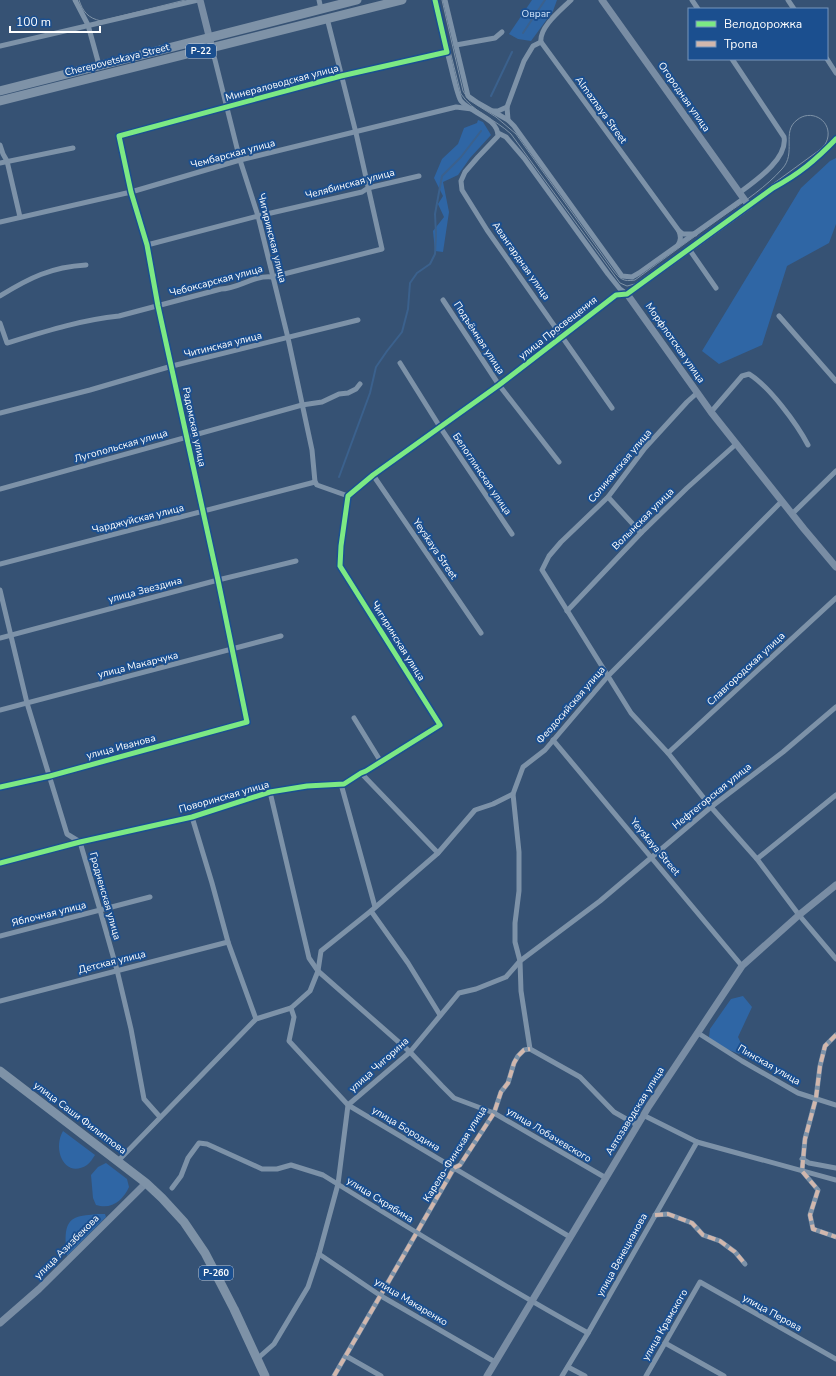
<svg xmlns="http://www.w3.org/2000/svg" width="836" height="1376" viewBox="0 0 836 1376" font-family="'Nunito Sans',sans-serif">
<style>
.green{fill:#2f66a5}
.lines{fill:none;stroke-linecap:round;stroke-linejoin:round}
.stream{stroke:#3b618d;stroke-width:2}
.street{stroke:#7d92a8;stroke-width:5}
.secondary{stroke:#798da4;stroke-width:7}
.highway{stroke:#7e92a7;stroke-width:9}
.tram{stroke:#7e92a7;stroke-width:1}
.quiet{stroke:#d1b7ad;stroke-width:4;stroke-dasharray:8 4;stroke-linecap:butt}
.cycleway-casing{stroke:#1b4f8f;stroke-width:8}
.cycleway{stroke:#7ce984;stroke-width:5}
.labels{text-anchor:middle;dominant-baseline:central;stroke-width:4;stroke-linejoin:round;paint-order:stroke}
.shield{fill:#1b4f8f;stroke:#bbcadd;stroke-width:1}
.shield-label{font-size:9px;font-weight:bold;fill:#fff}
.park-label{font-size:10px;fill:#cfe3fa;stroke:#1b4f8f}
.street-label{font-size:10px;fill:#fff;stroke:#1b4f8f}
</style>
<rect width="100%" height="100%" fill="#365274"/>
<g class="green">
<path d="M 532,0 L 557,0 L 553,11 L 531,41 L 518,39 L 509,34 Z"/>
<path d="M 478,120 L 483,122 L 491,135 L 470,158 L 458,175 L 443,182 L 449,212 L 443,252 L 435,251 L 433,231 L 444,217 L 438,204 L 443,196 L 434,178 L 442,159 L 458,144 L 464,128 L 477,123 Z"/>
<path d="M 836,158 L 836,224 L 829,243 L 787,266 L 762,345 L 719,364 L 702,351 L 801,188 L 830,161 Z"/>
<path d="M 743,996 L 752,1007 L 738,1037 L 744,1049 L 739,1054 L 714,1044 L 709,1037 L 710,1029 L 731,999 Z"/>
<path d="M 63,1131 L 95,1155 C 93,1158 90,1163 87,1165 C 65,1179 52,1150 63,1131 Z"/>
<path d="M 106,1163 L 127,1179 L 129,1187 C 123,1200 112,1210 96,1205 L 93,1198 L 91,1175 L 98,1167 Z"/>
<path d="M 97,1214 L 105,1214 L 106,1217 L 67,1256 C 66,1244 62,1224 75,1218 C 81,1215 90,1215 97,1214 Z"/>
</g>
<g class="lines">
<g class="stream">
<path d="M 523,33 L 545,0"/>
<path d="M 491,96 L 512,52"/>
<path d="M 339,477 L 370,393 L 376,367 L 387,351 L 402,332 L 408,309 L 410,283 L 417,273 L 430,264 L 435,254 L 436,234 L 435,214 L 442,176 L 461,157 L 481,131"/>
</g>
<g class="street">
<path d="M 75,0 L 88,25 L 99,65"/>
<path d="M 319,0 L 321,9"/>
<path d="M 445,0 L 468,96 L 478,103 L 508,120"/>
<path d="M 571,0 C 561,10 539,27 541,42 L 679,231 C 681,237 681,240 678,245"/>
<path d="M 692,0 L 698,9"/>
<path d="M 788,0 L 794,9"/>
<path d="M 541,42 L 533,46 L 524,61 L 507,107 L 508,120 L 514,126 L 622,276 L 632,277 L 639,273 L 743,199"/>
<path d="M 456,45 L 495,38 L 502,32"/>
<path d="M 0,46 L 198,0"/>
<path d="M 212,48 L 240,160 L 258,216 L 288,338 L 312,450 L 315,482"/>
<path d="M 447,52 C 450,60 457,97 461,101 C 471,113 498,118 498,136 L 478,157 L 465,172 L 461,181 L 462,190 L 487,230 L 612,408"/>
<path d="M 732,59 L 784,137 C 788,159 755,181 739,193"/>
<path d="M 827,59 L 836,73"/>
<path d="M 493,111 L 498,111 L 507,107"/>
<path d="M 498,133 L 506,137 L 524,158 L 608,274 L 620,289 L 627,294"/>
<path d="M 0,145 L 3,154 L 7,161 L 20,217"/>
<path d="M 0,163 L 73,148"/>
<path d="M 749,206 L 773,188 L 794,176 L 822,154 L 836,139"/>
<path d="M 0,222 L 131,192 L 240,160 L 456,107 L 472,109"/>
<path d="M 679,231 L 683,234 L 695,234"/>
<path d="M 147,245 L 258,216 L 362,192 L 368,188 L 419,176"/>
<path d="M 689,249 L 716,288"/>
<path d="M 0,296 C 29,278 51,267 86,265"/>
<path d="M 443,300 L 499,385 L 559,462"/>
<path d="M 779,316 L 836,381"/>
<path d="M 0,323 L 7,343 C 43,332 80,320 119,316 L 221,289 C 238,289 253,275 272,277 L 382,249 L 356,133 L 327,18"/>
<path d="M 400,363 L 440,427 L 512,534"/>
<path d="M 697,393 L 687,402 L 645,448 L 608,497 L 561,542 L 549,556 L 542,570 L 631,713 L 668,753 L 711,807 L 757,859 L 799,915 L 836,959"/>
<path d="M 711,412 L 742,376 L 749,374 C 769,386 797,424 808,445"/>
<path d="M 0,413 L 90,390 L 172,366 L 358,320"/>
<path d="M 373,475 L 481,633"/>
<path d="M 0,489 L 302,405 L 322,402 L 339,394 L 348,393 L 356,389 L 360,384"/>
<path d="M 608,497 L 641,533"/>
<path d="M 792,514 L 836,471"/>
<path d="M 0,564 L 315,482 L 317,485 L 348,496"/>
<path d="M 0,590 L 27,703 L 67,834 L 80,842 L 100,910 L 117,970 L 131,1029 L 144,1099 L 160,1117"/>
<path d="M 567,611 L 641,533 L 687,488 L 735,445"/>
<path d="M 0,638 L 218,580 L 296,561"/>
<path d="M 0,710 L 281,636"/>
<path d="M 354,718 L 381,762"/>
<path d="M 553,740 L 742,966"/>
<path d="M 668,753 L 836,598"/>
<path d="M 361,773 L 438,853"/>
<path d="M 341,784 L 375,907"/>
<path d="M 0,787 L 50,776 L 247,722 L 218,580 L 158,306 L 147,245 L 131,192 L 119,136 L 341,76 L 447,52 L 435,0"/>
<path d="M 270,792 L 309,958 L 318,971 L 410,1052 L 442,1086 L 454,1098 L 494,1113 L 606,1178"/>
<path d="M 513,794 L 519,852 L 519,891 L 515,923 L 515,942 L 520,961 L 521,991 L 530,1049 L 580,1077 L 614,1112 L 637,1125"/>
<path d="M 192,817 L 212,883 L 228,942 L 256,1019"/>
<path d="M 757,859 L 836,795"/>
<path d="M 0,863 L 80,842 L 192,817 L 270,792 L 307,786 L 344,784 L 361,773 L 366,771 L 440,725 L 340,566 L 341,546 L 348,496 L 373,475 L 499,385 L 616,295 L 627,294"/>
<path d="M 371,911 L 408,963 L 440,1015"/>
<path d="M 0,936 L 150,897"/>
<path d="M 0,1001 L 228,942"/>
<path d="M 698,1033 L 742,1061 L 798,1093 L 836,1105"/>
<path d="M 836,1035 L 825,1046 L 820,1066 L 816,1098 L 805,1139 L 802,1171 L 818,1190 L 810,1215 L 813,1229 L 836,1237"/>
<path d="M 643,1115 L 697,1142 L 836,1180"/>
<path d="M 802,1159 L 809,1163 L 836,1168"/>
<path d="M 118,1161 L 256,1019 L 291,1008"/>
<path d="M 172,1188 L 181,1176 L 188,1158 L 199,1143 L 207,1144 L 262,1169 L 277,1169 L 291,1165 L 323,1175 C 410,1229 498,1283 588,1333"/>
<path d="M 655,1215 L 668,1214 L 692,1223 L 703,1235 L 720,1241 L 735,1252 L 745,1264"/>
<path d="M 570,1237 L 348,1105 L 289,1041 L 294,1017 L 291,1008 L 310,991 L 318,971 L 321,951 L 371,911 L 438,853 L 475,810 L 493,804 L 513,794 L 523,767 L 545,750 L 608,676 L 782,501"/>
<path d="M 319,1254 L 381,1296 L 495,1362"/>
<path d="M 665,1343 L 724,1376"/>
<path d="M 346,1356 L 381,1376"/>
<path d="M 257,1359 L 274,1344 L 308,1287 L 319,1254 L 338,1184 L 348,1105 L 410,1052 L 459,993 L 476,989 L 506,977 L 520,961 L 600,901 L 711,807 L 783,752 L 836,707"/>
<path d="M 568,1367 L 585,1376"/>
<path d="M 334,1376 L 454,1168 L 460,1165 L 494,1113 L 501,1092 L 508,1083 L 514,1063 L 518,1056 L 524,1050 L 530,1049"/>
<path d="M 562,1376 L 588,1333 L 697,1142"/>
<path d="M 646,1376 L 700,1282 L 836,1359"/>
</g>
<g class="secondary">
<path d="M 200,0 L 212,48"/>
<path d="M 602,0 L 749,206 L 627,294 L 711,412 L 804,529 L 836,567"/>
<path d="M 0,1323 L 39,1289 L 146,1183"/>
<path d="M 487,1376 L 649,1106 L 742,966 L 799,915 L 836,885"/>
</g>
<g class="highway">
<path d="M 0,91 L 357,0"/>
<path d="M 0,101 L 402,0"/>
<path d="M 0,1071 L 146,1183 L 162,1198 L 184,1222 L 205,1253 L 234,1309 L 265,1376"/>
</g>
<g class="tram">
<path d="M 79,0 C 83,12 88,18 101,21 L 185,0"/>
<path d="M 437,0 L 461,94 C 473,112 495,119 511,134 L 620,283 L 627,286 L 635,284 C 695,241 755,197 814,154 C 821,149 827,145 828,136 C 830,119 810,109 797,120 C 781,132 797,153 782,169 C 766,187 745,201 726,214 C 695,236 665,258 635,280 C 623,282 620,279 613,270 L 516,134 L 496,117 L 469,100 L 463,91 L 442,0"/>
</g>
<g class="quiet">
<path d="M 836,1035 L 825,1046 L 820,1066 L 816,1098 L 805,1139 L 802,1171 L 818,1190 L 810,1215 L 813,1229 L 836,1237"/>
<path d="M 655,1215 L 668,1214 L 692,1223 L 703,1235 L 720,1241 L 735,1252 L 745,1264"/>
<path d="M 334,1376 L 454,1168 L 460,1165 L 494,1113 L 501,1092 L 508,1083 L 514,1063 L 518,1056 L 524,1050 L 530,1049"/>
</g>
<defs>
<g id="cycleway">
<path d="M 0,787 L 50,776 L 247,722 L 218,580 L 158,306 L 147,245 L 131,192 L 119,136 L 341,76 L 447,52 L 435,0"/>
<path d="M 0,863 L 80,842 L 192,817 L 270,792 L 307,786 L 344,784 L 361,773 L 366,771 L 440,725 L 340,566 L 341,546 L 348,496 L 373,475 L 499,385 L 616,295 L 627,294 L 773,188 C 799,174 816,160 836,139"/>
</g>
</defs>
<use href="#cycleway" class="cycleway-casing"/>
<use href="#cycleway" class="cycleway"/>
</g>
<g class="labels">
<g class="shield">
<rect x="186" y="44" width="30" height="14" rx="3"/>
<rect x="199" y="1266" width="34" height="14" rx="3"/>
</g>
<g class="shield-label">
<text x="201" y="51">Р-22</text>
<text x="216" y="1273">Р-260</text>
</g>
<g class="park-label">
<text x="536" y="14">Овраг</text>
</g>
<g class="street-label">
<text transform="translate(117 60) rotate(-14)">Cherepovetskaya Street</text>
<text transform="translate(282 83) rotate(-15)">Минераловодская улица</text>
<text transform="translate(684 97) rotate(55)">Огородная улица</text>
<text transform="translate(601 110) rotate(54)">Almaznaya Street</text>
<text transform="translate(233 154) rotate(-15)">Чембарская улица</text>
<text transform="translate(350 184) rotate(-15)">Челябинская улица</text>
<text transform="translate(272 238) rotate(76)">Чигиринская улица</text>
<text transform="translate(521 261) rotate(55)">Авангардная улица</text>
<text transform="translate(216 281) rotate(-15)">Чебоксарская улица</text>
<text transform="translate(558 328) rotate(-38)">улица Просвещения</text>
<text transform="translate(479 338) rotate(57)">Подъёмная улица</text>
<text transform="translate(675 343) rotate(55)">Морфлотская улица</text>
<text transform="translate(223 345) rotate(-14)">Читинская улица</text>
<text transform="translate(194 427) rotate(78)">Радомская улица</text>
<text transform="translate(121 446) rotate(-16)">Лугопольская улица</text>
<text transform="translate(620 466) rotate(-50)">Соликамская улица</text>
<text transform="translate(482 474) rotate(56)">Белоглинская улица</text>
<text transform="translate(138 519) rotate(-14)">Чарджуйская улица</text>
<text transform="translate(643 519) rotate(-45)">Волынская улица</text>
<text transform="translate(435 549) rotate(56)">Yeyskaya Street</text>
<text transform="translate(145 590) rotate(-15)">улица Звездина</text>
<text transform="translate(398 641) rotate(58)">Чигиринская улица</text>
<text transform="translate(138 665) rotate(-14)">улица Макарчука</text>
<text transform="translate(746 669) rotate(-43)">Славгородская улица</text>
<text transform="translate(571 705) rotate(-49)">Феодосийская улица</text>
<text transform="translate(121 747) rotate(-15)">улица Иванова</text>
<text transform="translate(712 796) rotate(-39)">Нефтегорская улица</text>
<text transform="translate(224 797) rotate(-16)">Поворинская улица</text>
<text transform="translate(655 847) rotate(50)">Yeyskaya Street</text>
<text transform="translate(105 896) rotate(74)">Гродненская улица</text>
<text transform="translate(49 914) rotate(-14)">Яблочная улица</text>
<text transform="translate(112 962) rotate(-14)">Детская улица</text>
<text transform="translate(379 1065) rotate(-42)">улица Чигорина</text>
<text transform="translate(769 1065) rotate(30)">Пинская улица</text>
<text transform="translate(635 1111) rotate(-58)">Автозаводская улица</text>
<text transform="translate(80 1118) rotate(37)">улица Саши Филиппова</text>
<text transform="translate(406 1129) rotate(31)">улица Бородина</text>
<text transform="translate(549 1135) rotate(31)">улица Лобачевского</text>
<text transform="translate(455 1154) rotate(-58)">Карело-Финская улица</text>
<text transform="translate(380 1200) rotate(32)">улица Скрябина</text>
<text transform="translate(67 1247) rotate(-45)">улица Азизбекова</text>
<text transform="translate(622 1255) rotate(-61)">улица Венецианова</text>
<text transform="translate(411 1302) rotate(31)">улица Макаренко</text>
<text transform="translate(772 1313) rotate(29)">улица Перова</text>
<text transform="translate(665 1325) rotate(-60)">улица Крамского</text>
</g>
</g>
<rect x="688" y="8" width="140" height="52" fill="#1b4f8f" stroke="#7695bc"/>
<rect x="696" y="21" width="20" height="6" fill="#7ce984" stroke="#7695bc"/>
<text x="724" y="28" font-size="12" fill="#ffffff">Велодорожка</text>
<rect x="696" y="41" width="20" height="6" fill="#d1b7ad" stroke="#7695bc"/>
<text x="724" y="48" font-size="12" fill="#ffffff">Тропа</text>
<path d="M10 26v6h90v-6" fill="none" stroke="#ffffff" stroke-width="2"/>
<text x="16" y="26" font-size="12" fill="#ffffff" stroke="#1b4f8f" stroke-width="3" paint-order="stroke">100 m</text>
</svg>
